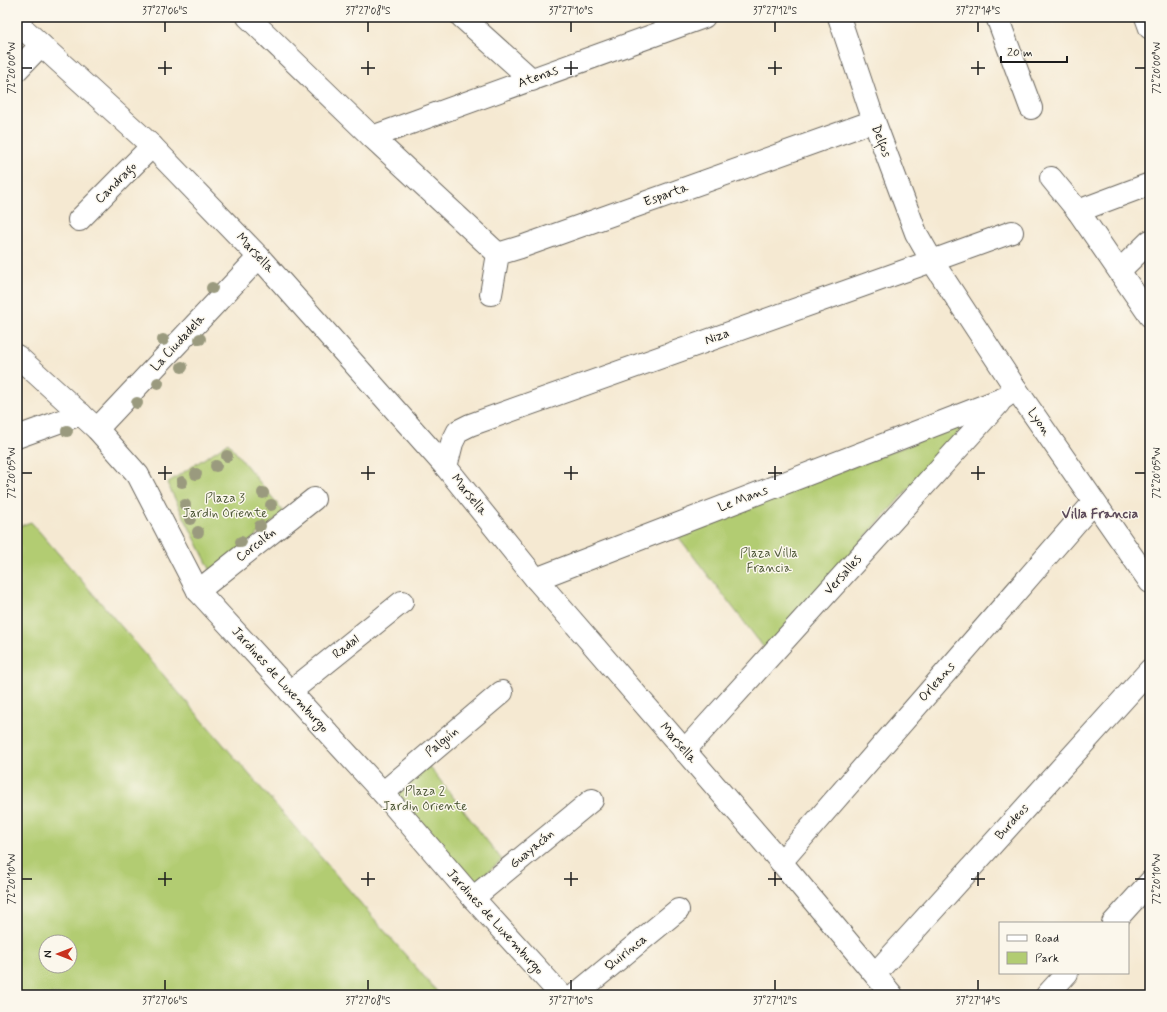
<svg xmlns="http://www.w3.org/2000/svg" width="1167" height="1012" viewBox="0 0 1167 1012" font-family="Mynerve,sans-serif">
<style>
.green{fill:#b2cc72;stroke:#677447;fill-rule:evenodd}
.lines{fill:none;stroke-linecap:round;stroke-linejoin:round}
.minor-casing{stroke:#68645c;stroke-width:24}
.tertiary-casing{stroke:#68645c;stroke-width:24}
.minor{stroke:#fff;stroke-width:22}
.tertiary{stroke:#fff;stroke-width:22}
.tree{fill:#9a9a7e}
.ticks{fill:none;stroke:#1c1c1c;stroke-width:1.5}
.labels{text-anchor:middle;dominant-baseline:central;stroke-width:3;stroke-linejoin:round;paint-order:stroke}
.street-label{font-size:13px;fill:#1c1c1c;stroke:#fbf7ec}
.park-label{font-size:13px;fill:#505a3a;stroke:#fbf7ec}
.neighbourhood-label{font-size:14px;font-weight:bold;fill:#5b4959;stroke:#fbf7ec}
.neatline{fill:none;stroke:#1c1c1c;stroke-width:1.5}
.ticks-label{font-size:10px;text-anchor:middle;fill:#1c1c1c}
</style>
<rect width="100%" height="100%" fill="#fbf7ec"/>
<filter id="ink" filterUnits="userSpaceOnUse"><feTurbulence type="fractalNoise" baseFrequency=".025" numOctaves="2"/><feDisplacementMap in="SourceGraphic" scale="8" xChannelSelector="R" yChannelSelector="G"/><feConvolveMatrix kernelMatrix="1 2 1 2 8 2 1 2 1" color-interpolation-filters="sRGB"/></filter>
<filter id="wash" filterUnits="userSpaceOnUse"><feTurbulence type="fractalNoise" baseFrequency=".012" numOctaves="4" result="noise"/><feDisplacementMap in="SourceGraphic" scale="16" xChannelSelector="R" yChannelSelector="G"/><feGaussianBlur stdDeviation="0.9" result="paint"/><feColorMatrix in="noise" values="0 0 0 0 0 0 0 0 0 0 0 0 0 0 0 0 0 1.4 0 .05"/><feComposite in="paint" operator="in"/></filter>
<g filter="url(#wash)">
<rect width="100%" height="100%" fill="#f5e9d2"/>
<g class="green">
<path d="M 968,422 L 765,649 L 677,535 Z"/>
<path d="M 228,443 L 284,512 L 212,573 L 167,483 Z"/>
<path d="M 31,522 L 440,995 L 17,995 L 17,527 ZM 46,942 L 70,942 L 70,966 L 46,966 Z"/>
<path d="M 429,766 L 502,860 L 471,886 L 393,795 Z"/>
</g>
</g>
<g filter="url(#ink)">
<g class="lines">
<defs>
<g id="minor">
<path d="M 248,17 L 372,137 L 704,17"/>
<path d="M 462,17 L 532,80"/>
<path d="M 997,17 L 1031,108"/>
<path d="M 1146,17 L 1150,28"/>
<path d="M 17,23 L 152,146 L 259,257 L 446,467"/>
<path d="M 17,70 L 41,45"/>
<path d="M 372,137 L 498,254"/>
<path d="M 1051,178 L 1078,211 L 1150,316"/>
<path d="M 1078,211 L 1150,184"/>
<path d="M 79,220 L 152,146"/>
<path d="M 932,261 L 1012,232"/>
<path d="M 1120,270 L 1150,241"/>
<path d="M 491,294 L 498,254 L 521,247 L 874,121"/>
<path d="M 97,429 L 259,257"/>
<path d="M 17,437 L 81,414"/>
<path d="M 536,579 L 1002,399 L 1016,389"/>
<path d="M 198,591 L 314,499"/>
<path d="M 290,692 L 402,602"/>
<path d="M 684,751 L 999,403"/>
<path d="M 383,793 L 502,692"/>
<path d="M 781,862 L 1094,502"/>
<path d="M 473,898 L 592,800"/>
<path d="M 1113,923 L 1150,882"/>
<path d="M 875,974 L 1150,670"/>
<path d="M 575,995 L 678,910"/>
<path d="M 1047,995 L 1067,973"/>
</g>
<g id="tertiary">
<path d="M 839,17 L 874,121 L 916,233 L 932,261 L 1016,389 L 1150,582"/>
<path d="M 17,356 L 97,429 L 138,475 L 198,591 L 383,793 L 473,898 L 561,995"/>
<path d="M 892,995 L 781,862 L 536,579 L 446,467 L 452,443 L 458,431 L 470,425 L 932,261"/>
</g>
</defs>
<use href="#minor" class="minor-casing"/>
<use href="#tertiary" class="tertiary-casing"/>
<use href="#minor" class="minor"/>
<use href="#tertiary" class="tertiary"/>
</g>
<g class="tree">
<circle cx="212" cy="288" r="6"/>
<circle cx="200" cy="339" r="6"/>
<circle cx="163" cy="340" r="6"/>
<circle cx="182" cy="367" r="6"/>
<circle cx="158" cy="383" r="6"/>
<circle cx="137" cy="403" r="6"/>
<circle cx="67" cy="431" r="6"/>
<circle cx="227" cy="456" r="6"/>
<circle cx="216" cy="466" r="6"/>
<circle cx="196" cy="474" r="6"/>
<circle cx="182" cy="482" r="6"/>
<circle cx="263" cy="493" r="6"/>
<circle cx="185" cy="505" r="6"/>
<circle cx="271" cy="505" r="6"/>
<circle cx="190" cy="519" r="6"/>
<circle cx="260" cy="526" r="6"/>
<circle cx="198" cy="532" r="6"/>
<circle cx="241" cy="542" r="6"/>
</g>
</g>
<path class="ticks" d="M 165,22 L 165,32M 368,22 L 368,32M 571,22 L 571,32M 775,22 L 775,32M 978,22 L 978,32M 165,61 L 165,75M 368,61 L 368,75M 571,61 L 571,75M 775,61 L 775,75M 978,61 L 978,75M 22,68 L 32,68M 158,68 L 172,68M 361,68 L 375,68M 564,68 L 578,68M 768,68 L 782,68M 971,68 L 985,68M 1135,68 L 1145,68M 165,466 L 165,480M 368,466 L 368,480M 571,466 L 571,480M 775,466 L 775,480M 978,466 L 978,480M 22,473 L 32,473M 158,473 L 172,473M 361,473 L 375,473M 564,473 L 578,473M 768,473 L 782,473M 971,473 L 985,473M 1135,473 L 1145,473M 165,872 L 165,886M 368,872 L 368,886M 571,872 L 571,886M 775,872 L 775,886M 978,872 L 978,886M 22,879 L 32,879M 158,879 L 172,879M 361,879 L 375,879M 564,879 L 578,879M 768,879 L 782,879M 971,879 L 985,879M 1135,879 L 1145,879M 165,980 L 165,990M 368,980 L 368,990M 571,980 L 571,990M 775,980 L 775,990M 978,980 L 978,990"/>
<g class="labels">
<g class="street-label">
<text transform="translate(538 77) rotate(-20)">Atenas</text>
<text transform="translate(881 141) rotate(69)">Delfos</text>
<text transform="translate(116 183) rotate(-45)">Candrago</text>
<text transform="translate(666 195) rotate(-20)">Esparta</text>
<text transform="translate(255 253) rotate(47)">Marsella</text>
<text transform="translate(717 337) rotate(-20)">Niza</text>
<text transform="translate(178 343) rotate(-47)">La Ciudadela</text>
<text transform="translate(1039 422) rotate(55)">Lyon</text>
<text transform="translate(469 495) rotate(51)">Marsella</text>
<text transform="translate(743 499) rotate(-21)">Le Mans</text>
<text transform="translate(256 545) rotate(-38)">Corcolén</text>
<text transform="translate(843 575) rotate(-48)">Versalles</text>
<text transform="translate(346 647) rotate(-38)">Radal</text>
<text transform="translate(280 680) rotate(48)">Jardines de Luxemburgo</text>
<text transform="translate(937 682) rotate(-49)">Orleans</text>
<text transform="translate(442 742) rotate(-40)">Palguín</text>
<text transform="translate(678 743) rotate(49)">Marsella</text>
<text transform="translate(1012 822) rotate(-48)">Burdeos</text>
<text transform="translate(532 849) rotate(-40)">Guayacán</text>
<text transform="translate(495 922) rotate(48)">Jardines de Luxemburgo</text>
<text transform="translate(626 953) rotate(-39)">Quirinca</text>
</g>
<g class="park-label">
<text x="225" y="498">Plaza 3<tspan x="225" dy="15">Jardin Oriente</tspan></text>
<text x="769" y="553">Plaza Villa<tspan x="769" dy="15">Francia</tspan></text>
<text x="425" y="791">Plaza 2<tspan x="425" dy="15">Jardin Oriente</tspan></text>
</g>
<g class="neighbourhood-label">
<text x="1100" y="514">Villa Francia</text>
</g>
</g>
<rect width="1167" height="1012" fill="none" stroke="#fbf7ec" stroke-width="44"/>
<rect x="999" y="922" width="130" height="52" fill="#fbf7ec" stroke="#a29f99"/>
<rect x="1007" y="935" width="20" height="6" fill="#ffffff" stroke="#a29f99"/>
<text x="1035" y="942" font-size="12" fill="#1c1c1c">Road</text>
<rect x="1007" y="952" width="20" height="12" fill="#b2cc72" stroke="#a29f99"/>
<text x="1035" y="962" font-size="12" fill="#1c1c1c">Park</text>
<g transform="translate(58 954) rotate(270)"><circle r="19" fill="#fbf7ec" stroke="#a29f99"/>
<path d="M0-3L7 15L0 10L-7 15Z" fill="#c8321e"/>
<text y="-6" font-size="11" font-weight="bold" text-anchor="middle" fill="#1c1c1c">N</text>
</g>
<path d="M1001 56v6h66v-6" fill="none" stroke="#1c1c1c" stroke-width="2"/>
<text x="1007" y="56" font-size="12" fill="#1c1c1c" stroke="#fbf7ec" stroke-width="3" paint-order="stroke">20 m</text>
<rect x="22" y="22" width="1123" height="968" class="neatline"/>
<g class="ticks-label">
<text x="165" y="14">37°27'06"S</text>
<text x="368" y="14">37°27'08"S</text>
<text x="571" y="14">37°27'10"S</text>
<text x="775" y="14">37°27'12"S</text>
<text x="978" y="14">37°27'14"S</text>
<text transform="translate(1156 68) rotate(-90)" y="4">72°20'00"W</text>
<text transform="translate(11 68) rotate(-90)" y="4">72°20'00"W</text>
<text transform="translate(1156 473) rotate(-90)" y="4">72°20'05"W</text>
<text transform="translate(11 473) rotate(-90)" y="4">72°20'05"W</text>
<text transform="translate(1156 879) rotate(-90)" y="4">72°20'10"W</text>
<text transform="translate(11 879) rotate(-90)" y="4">72°20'10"W</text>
<text x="165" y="1004">37°27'06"S</text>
<text x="368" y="1004">37°27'08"S</text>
<text x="571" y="1004">37°27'10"S</text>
<text x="775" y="1004">37°27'12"S</text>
<text x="978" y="1004">37°27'14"S</text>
</g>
</svg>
